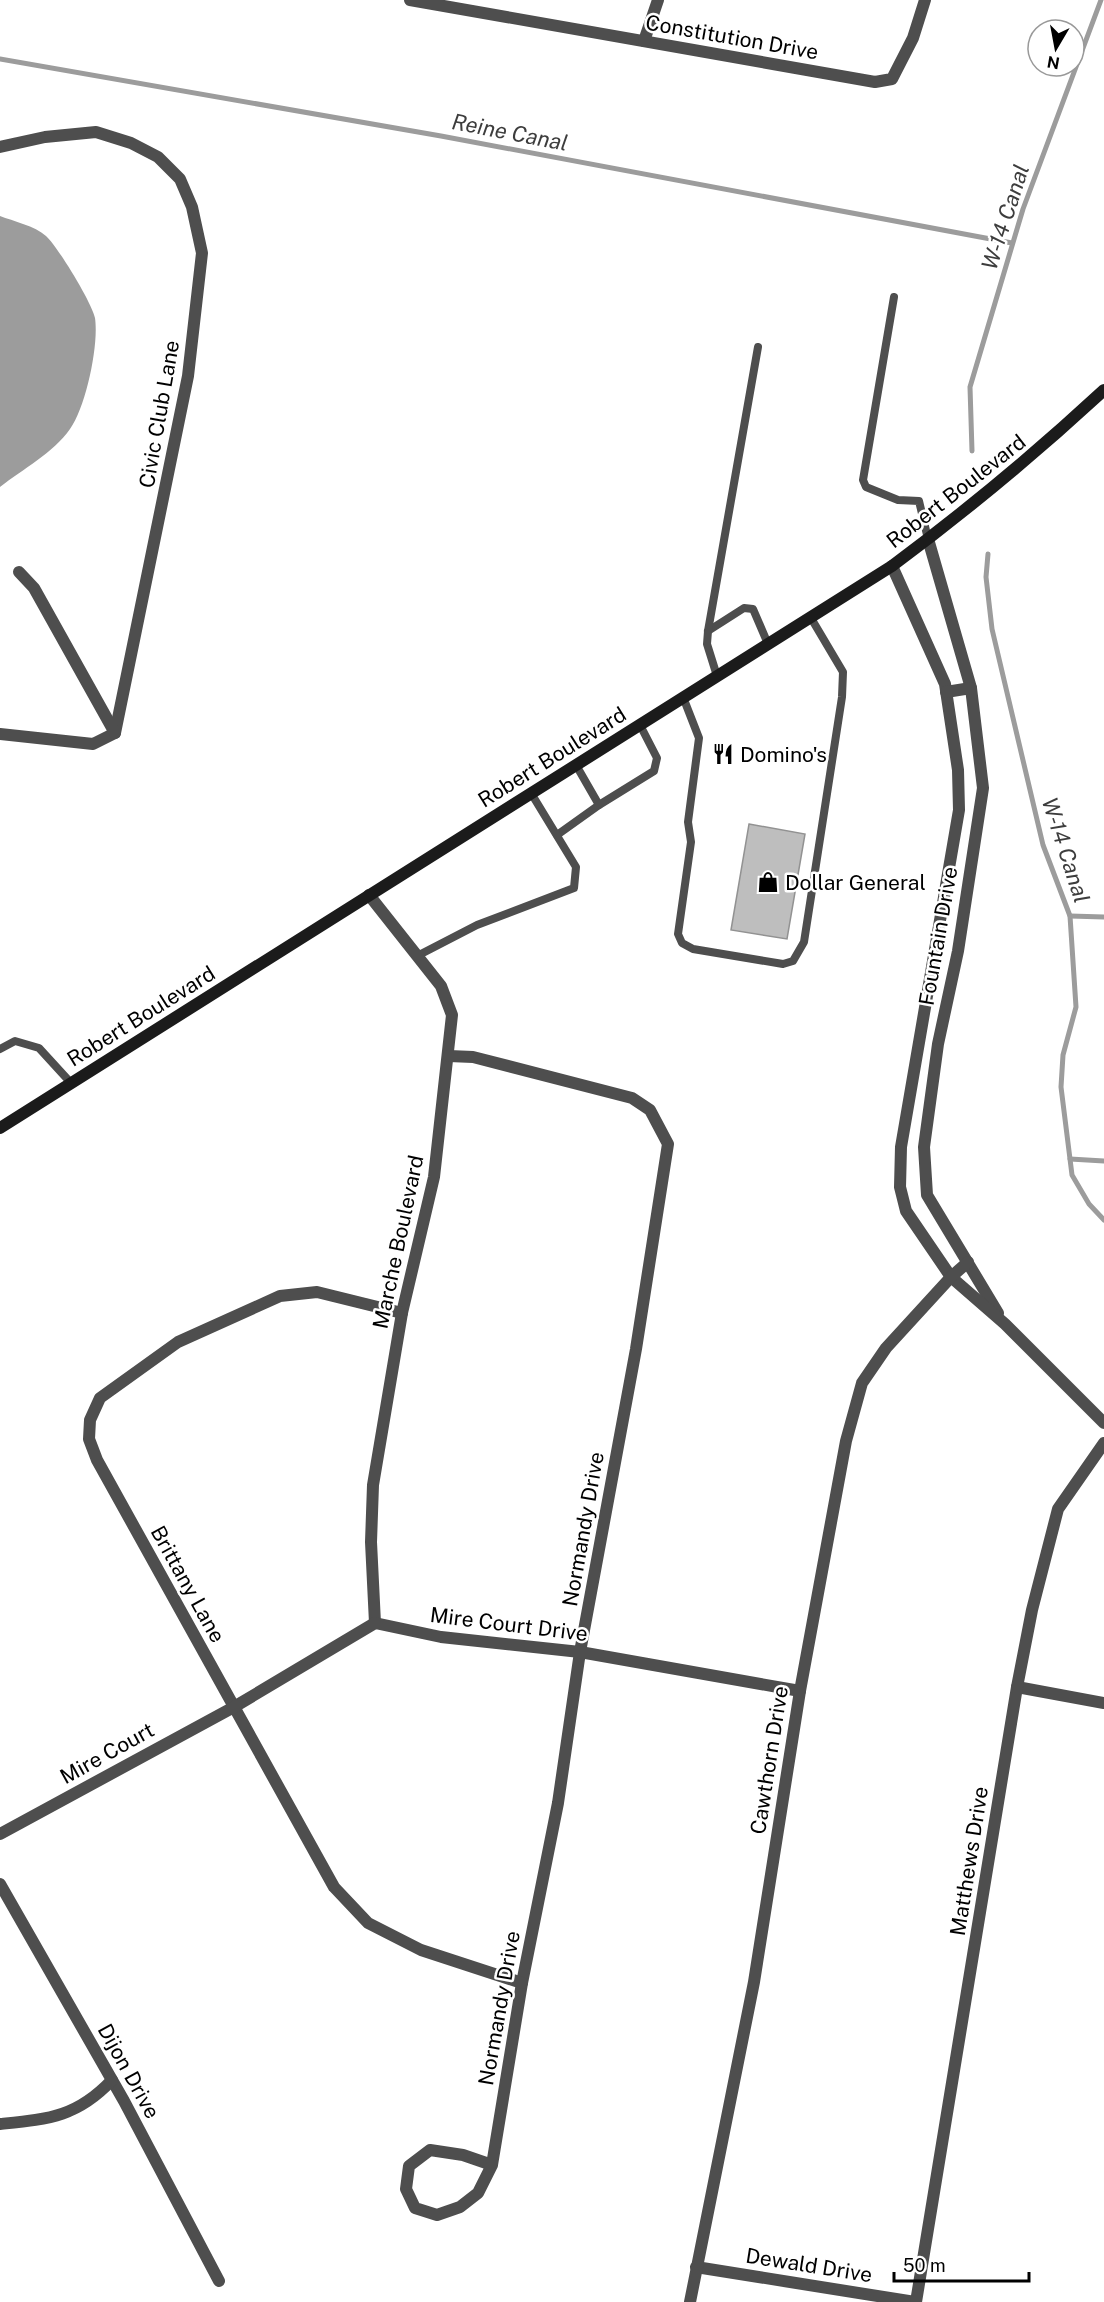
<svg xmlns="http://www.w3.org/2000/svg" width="1104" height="2302" viewBox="0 0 1104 2302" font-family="'Public Sans',sans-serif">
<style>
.water{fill:#9c9c9c}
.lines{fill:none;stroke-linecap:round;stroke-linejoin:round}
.stream{stroke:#9c9c9c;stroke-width:5}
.building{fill:#bebebe;stroke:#929292;stroke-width:1.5}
.lane{stroke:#4e4e4e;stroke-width:8}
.street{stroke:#4e4e4e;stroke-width:12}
.secondary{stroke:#1b1b1b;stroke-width:12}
.labels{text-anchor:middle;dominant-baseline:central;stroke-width:5;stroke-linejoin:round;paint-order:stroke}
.street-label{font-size:21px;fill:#000;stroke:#fff}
.poi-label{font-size:21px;fill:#000;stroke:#fff;text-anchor:start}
.water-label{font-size:22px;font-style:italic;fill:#3d3d3d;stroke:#fff}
</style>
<rect width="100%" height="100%" fill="#fff"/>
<path class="water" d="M 0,216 C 13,221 35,226 46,236 C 58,247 92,303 95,318 C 99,345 86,407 70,429 C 53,453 23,469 0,487 Z"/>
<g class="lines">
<g class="stream">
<path d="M 0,59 L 441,136 L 1012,243"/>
<path d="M 972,451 L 970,387 L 1023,209 L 1101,0"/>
<path d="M 988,554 L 986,577 L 992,629 L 1043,845 L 1070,916 L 1076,1007 L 1063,1055 L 1061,1087 L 1072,1175 L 1089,1204 L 1104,1220"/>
<path d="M 1070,916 L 1104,917"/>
<path d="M 1070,1159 L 1104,1161"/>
</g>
</g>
<path class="building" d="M 749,824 L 805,834 L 787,939 L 731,930 Z"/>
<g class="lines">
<g class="lane">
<path d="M 894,297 L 863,480 L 866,487 L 898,500 L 919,501 L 928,539"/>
<path d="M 708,631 L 744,608 L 753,609 L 768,644"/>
<path d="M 717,676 L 707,644 L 708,631 L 758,347"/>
<path d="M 683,697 L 699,738 L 688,822 L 691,842 L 678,934 L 682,943 L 693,949 L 783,964 L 793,961 L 804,942 L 842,697 L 843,672 L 811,618"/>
<path d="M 576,765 L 599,805"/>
<path d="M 557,835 L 599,805 L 654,771 L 657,758 L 640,725"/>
<path d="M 417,956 L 477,925 L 574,888 L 576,867 L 531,793"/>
<path d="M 0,1049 L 15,1041 L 39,1048 L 71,1083"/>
</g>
<g class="street">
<path d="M 410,0 L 875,82 L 892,79 L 913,38 L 925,0"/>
<path d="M 644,41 L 658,0"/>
<path d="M 0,147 L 45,137 L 96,132 L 131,143 L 158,157 L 180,179 L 192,207 L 202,253 L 188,376 L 115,733 L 93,744 L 0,734"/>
<path d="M 928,539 L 971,688 L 983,788 L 958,951 L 938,1044 L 924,1147 L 927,1195 L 998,1313"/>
<path d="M 892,566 L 945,684 L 958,770 L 959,810 L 901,1147 L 900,1187 L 906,1211 L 951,1277 L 1005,1324 L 1104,1423"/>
<path d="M 19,572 L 34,588 L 115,733"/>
<path d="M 946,692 L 971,688"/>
<path d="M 369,895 L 441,986 L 452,1015 L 434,1177 L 402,1313 L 373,1485 L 371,1542 L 375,1623"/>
<path d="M 449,1056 L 473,1057 L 632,1098 L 650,1110 L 668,1144 L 636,1349 L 580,1652 L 558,1803 L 522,1983 L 492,2165 L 478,2193 L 460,2207 L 437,2215 L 415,2208 L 406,2189 L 409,2166 L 430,2150 L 463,2155 L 492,2165"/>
<path d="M 402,1313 L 317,1292 L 280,1296 L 178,1342 L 100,1398 L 90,1420 L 89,1439 L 97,1460 L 334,1887 L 368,1923 L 421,1950 L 522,1983"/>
<path d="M 1017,1687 L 1104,1703"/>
<path d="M 0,1834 L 234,1707 L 375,1623 L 441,1637 L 580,1652 L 800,1691"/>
<path d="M 0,1884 L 124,2101 L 219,2281"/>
<path d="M 0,2124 C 49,2119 77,2117 112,2080"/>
<path d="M 696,2267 L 915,2302"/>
<path d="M 690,2302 L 754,1982 L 800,1691 L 846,1441 L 862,1383 L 886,1348 L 951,1277 L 968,1262"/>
<path d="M 916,2302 L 1017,1687 L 1032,1610 L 1058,1509 L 1104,1443"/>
</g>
<path class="secondary" d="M 0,1128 L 892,566 C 966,511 1036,453 1104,390"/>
</g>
<defs>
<symbol id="restaurant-bare" viewBox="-9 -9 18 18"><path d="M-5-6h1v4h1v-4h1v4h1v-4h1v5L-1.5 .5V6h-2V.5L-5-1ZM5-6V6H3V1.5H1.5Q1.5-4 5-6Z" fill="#000" stroke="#fff" stroke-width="2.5" paint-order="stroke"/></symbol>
<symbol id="shop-bare" viewBox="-9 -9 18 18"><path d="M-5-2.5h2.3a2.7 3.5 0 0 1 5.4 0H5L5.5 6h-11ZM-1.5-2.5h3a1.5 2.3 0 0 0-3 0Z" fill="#000" stroke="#fff" stroke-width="2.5" paint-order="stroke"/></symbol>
</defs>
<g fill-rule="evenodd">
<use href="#restaurant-bare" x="708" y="739" width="30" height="30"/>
<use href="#shop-bare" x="753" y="867" width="30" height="30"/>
</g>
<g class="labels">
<g class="street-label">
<text transform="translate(732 37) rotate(10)">Constitution Drive</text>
<text transform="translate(159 414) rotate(-80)">Civic Club Lane</text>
<text transform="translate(956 491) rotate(-38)">Robert Boulevard</text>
<text transform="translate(552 757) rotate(-32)">Robert Boulevard</text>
<text transform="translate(938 936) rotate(-80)">Fountain Drive</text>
<text transform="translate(141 1016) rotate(-32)">Robert Boulevard</text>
<text transform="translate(398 1242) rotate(-78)">Marche Boulevard</text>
<text transform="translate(583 1529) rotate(-80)">Normandy Drive</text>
<text transform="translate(188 1584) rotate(61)">Brittany Lane</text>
<text transform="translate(509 1624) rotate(7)">Mire Court Drive</text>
<text transform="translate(107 1753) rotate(-29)">Mire Court</text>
<text transform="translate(769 1760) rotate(-81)">Cawthorn Drive</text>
<text transform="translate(969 1861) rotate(-81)">Matthews Drive</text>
<text transform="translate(499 2008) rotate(-80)">Normandy Drive</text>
<text transform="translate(129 2071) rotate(61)">Dijon Drive</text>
<text transform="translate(809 2265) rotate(9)">Dewald Drive</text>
</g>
<g class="poi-label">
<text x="740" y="754">Domino's</text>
<text x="785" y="882">Dollar General</text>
</g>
<g class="water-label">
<text transform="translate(510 132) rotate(11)">Reine Canal</text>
<text transform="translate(1005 217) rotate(-72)">W-14 Canal</text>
<text transform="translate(1066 850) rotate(72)">W-14 Canal</text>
</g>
</g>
<g transform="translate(1056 48) rotate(190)"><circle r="28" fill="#ffffff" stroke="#999999" stroke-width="1.5"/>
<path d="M0-4.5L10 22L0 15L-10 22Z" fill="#000000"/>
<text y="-9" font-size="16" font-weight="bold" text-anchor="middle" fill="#000000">N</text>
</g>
<path d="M894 2272v9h135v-9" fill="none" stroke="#000000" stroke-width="3"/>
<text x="903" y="2272" font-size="18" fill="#000000" stroke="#ffffff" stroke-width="4.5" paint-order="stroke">50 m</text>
</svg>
